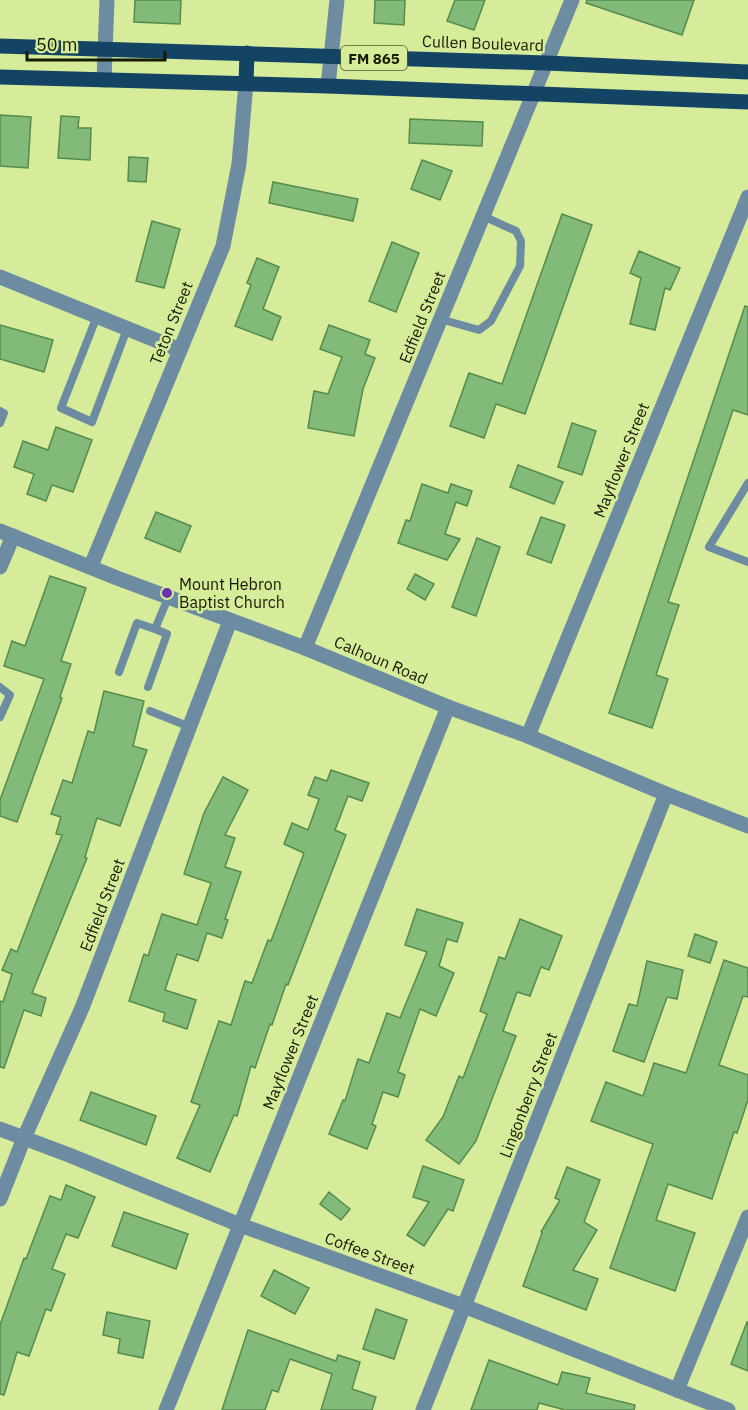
<svg xmlns="http://www.w3.org/2000/svg" width="748" height="1410" viewBox="0 0 748 1410" font-family="'IBM Plex Sans',sans-serif">
<style>
.building{fill:#82ba79;stroke:#558b4c;stroke-width:1.5}
.lines{fill:none;stroke-linecap:round;stroke-linejoin:round}
.lane{stroke:#6d8ca2;stroke-width:8}
.street{stroke:#6d8ca2;stroke-width:15}
.primary{stroke:#144463;stroke-width:15}
.poi-dot{fill:#6a32a9;stroke:#d6ec9a;stroke-width:2}
.labels{text-anchor:middle;dominant-baseline:central;stroke-width:5;stroke-linejoin:round;paint-order:stroke}
.shield{fill:#d6ec9a;stroke:#4f5a2e;stroke-width:1.5}
.shield-label{font-size:15px;font-weight:bold;fill:#151b00}
.street-label{font-size:16px;fill:#151b00;stroke:#d6ec9a}
.poi-label{font-size:16px;fill:#151b00;stroke:#d6ec9a;text-anchor:start}
</style>
<rect width="100%" height="100%" fill="#d6ec9a"/>
<g class="building">
<path d="M 135,0 L 181,0 L 180,24 L 134,22 Z"/>
<path d="M 375,0 L 405,0 L 404,25 L 374,23 Z"/>
<path d="M 455,0 L 485,0 L 474,30 L 447,21 Z"/>
<path d="M 587,0 L 694,0 L 682,35 L 586,3 Z"/>
<path d="M 0,115 L 31,117 L 28,168 L 0,166 Z"/>
<path d="M 61,116 L 79,117 L 78,128 L 91,128 L 90,160 L 58,158 Z"/>
<path d="M 410,119 L 483,122 L 482,146 L 409,143 Z"/>
<path d="M 129,157 L 148,158 L 146,182 L 128,181 Z"/>
<path d="M 422,160 L 452,171 L 440,200 L 411,189 Z"/>
<path d="M 273,182 L 358,199 L 353,221 L 269,203 Z"/>
<path d="M 562,214 L 592,225 L 525,414 L 496,404 L 484,438 L 450,426 L 469,373 L 502,384 Z"/>
<path d="M 152,221 L 180,229 L 164,288 L 136,281 Z"/>
<path d="M 392,242 L 419,253 L 396,312 L 369,301 Z"/>
<path d="M 639,251 L 680,268 L 670,290 L 665,288 L 655,330 L 630,324 L 641,278 L 630,273 Z"/>
<path d="M 257,258 L 279,267 L 263,309 L 281,317 L 272,340 L 235,326 L 251,285 L 247,283 Z"/>
<path d="M 745,306 L 748,307 L 748,415 L 733,410 L 668,602 L 679,605 L 656,675 L 668,679 L 652,728 L 609,713 Z"/>
<path d="M 0,325 L 53,340 L 44,372 L 0,359 Z"/>
<path d="M 329,325 L 370,340 L 365,354 L 375,358 L 363,389 L 354,436 L 308,428 L 314,391 L 328,394 L 342,357 L 320,349 Z"/>
<path d="M 572,423 L 596,431 L 582,475 L 558,467 Z"/>
<path d="M 56,427 L 92,440 L 73,492 L 52,485 L 46,501 L 27,494 L 34,474 L 14,467 L 23,441 L 48,450 Z"/>
<path d="M 518,465 L 563,482 L 554,504 L 510,487 Z"/>
<path d="M 422,484 L 448,493 L 451,484 L 472,491 L 467,506 L 456,502 L 445,534 L 460,539 L 447,560 L 398,543 L 406,520 L 410,521 Z"/>
<path d="M 156,512 L 191,526 L 180,552 L 145,538 Z"/>
<path d="M 541,517 L 565,525 L 551,563 L 527,554 Z"/>
<path d="M 477,538 L 500,547 L 476,616 L 452,607 Z"/>
<path d="M 415,574 L 434,584 L 425,600 L 407,589 Z"/>
<path d="M 50,576 L 86,588 L 61,661 L 71,664 L 60,697 L 62,698 L 17,822 L 0,816 L 0,800 L 44,679 L 4,666 L 12,641 L 25,646 Z"/>
<path d="M 104,691 L 144,701 L 133,746 L 147,750 L 120,826 L 97,818 L 85,857 L 87,858 L 32,993 L 46,998 L 41,1016 L 24,1010 L 4,1068 L 0,1067 L 0,1001 L 3,1002 L 12,974 L 2,970 L 11,949 L 17,952 L 62,835 L 56,834 L 61,817 L 51,814 L 63,780 L 72,783 L 88,731 L 94,733 Z"/>
<path d="M 331,770 L 369,783 L 362,801 L 348,796 L 335,830 L 346,835 L 288,985 L 286,984 L 272,1025 L 270,1024 L 255,1068 L 251,1066 L 237,1116 L 234,1115 L 210,1172 L 177,1158 L 200,1105 L 191,1102 L 219,1021 L 231,1025 L 245,981 L 252,983 L 268,940 L 271,941 L 304,853 L 284,844 L 292,823 L 308,830 L 319,799 L 308,795 L 315,777 L 327,781 Z"/>
<path d="M 223,777 L 248,790 L 225,835 L 235,838 L 225,867 L 241,872 L 225,919 L 228,920 L 222,938 L 207,933 L 198,961 L 177,954 L 165,990 L 196,1000 L 187,1029 L 163,1021 L 165,1013 L 129,1001 L 144,954 L 148,956 L 162,914 L 197,925 L 211,883 L 184,874 L 204,813 Z"/>
<path d="M 417,909 L 463,923 L 457,942 L 447,939 L 439,966 L 454,973 L 436,1016 L 420,1009 L 398,1072 L 405,1075 L 398,1097 L 383,1092 L 372,1124 L 376,1126 L 367,1149 L 329,1134 L 343,1100 L 345,1101 L 358,1059 L 369,1063 L 387,1013 L 400,1018 L 427,952 L 405,945 Z"/>
<path d="M 520,919 L 562,936 L 549,970 L 541,967 L 530,996 L 517,992 L 503,1031 L 516,1036 L 476,1141 L 459,1164 L 426,1140 L 443,1117 L 459,1076 L 463,1078 L 487,1014 L 480,1011 L 499,957 L 505,959 Z"/>
<path d="M 695,934 L 717,942 L 710,963 L 688,956 Z"/>
<path d="M 724,960 L 748,968 L 748,997 L 743,996 L 719,1065 L 748,1075 L 748,1100 L 737,1133 L 734,1132 L 712,1199 L 668,1184 L 656,1220 L 695,1233 L 675,1291 L 610,1268 L 653,1144 L 591,1121 L 606,1082 L 643,1096 L 654,1063 L 686,1073 Z"/>
<path d="M 647,961 L 683,970 L 677,999 L 667,997 L 644,1062 L 613,1051 L 629,1004 L 637,1006 Z"/>
<path d="M 91,1092 L 156,1116 L 146,1145 L 80,1120 Z"/>
<path d="M 423,1166 L 464,1180 L 453,1211 L 448,1209 L 424,1246 L 407,1235 L 429,1202 L 413,1197 Z"/>
<path d="M 567,1167 L 600,1180 L 584,1222 L 597,1230 L 573,1270 L 598,1279 L 586,1310 L 523,1286 L 542,1233 L 541,1232 L 560,1200 L 555,1198 Z"/>
<path d="M 66,1185 L 95,1197 L 78,1238 L 66,1234 L 52,1269 L 65,1274 L 51,1311 L 46,1309 L 29,1356 L 17,1352 L 4,1395 L 0,1394 L 0,1325 L 24,1258 L 26,1259 L 50,1196 L 61,1200 Z"/>
<path d="M 329,1192 L 350,1209 L 341,1220 L 320,1204 Z"/>
<path d="M 124,1212 L 188,1234 L 176,1269 L 112,1246 Z"/>
<path d="M 274,1270 L 309,1288 L 295,1314 L 261,1296 Z"/>
<path d="M 376,1309 L 407,1320 L 394,1359 L 363,1349 Z"/>
<path d="M 107,1312 L 150,1321 L 143,1358 L 118,1353 L 120,1339 L 103,1335 Z"/>
<path d="M 747,1322 L 748,1322 L 748,1371 L 731,1364 Z"/>
<path d="M 248,1330 L 336,1361 L 338,1355 L 360,1362 L 352,1389 L 376,1397 L 372,1410 L 321,1410 L 332,1374 L 290,1359 L 278,1392 L 272,1390 L 265,1410 L 222,1410 Z"/>
<path d="M 489,1360 L 558,1385 L 562,1372 L 590,1378 L 586,1393 L 635,1405 L 634,1410 L 565,1410 L 539,1403 L 537,1410 L 471,1410 Z"/>
</g>
<g class="lines">
<g class="lane">
<path d="M 97,316 L 61,408 L 92,422 L 127,329"/>
<path d="M 440,319 L 479,330 L 491,321 L 520,266 L 521,241 L 516,231 L 483,216"/>
<path d="M 0,411 L 4,413 L 0,423"/>
<path d="M 748,483 L 709,547 L 748,562"/>
<path d="M 119,672 L 137,623 L 155,629"/>
<path d="M 0,687 L 10,695 L 0,717"/>
<path d="M 148,687 L 167,634 L 155,629 L 168,598"/>
<path d="M 150,711 L 190,727"/>
</g>
<g class="street">
<path d="M 104,80 L 107,0"/>
<path d="M 328,86 L 337,0"/>
<path d="M 0,277 L 180,350"/>
<path d="M 0,531 L 117,578 L 305,648 L 448,707 L 528,736 L 666,794 L 748,826"/>
<path d="M 91,566 L 223,246 L 239,164 L 246,83"/>
<path d="M 0,567 L 13,536"/>
<path d="M 305,648 L 572,0"/>
<path d="M 528,736 L 748,197"/>
<path d="M 0,1129 L 69,1155 L 240,1225 L 464,1306 L 728,1410"/>
<path d="M 0,1199 L 24,1138 L 82,1008 L 230,621"/>
<path d="M 677,1390 L 748,1217"/>
<path d="M 166,1410 L 448,707"/>
<path d="M 423,1410 L 666,794"/>
</g>
<g class="primary">
<path d="M 0,46 L 546,63 L 748,72"/>
<path d="M 0,77 L 328,86 L 748,102"/>
<path d="M 246,83 L 247,53"/>
</g>
</g>
<circle class="poi-dot" cx="167" cy="593" r="6"/>
<g class="labels">
<rect class="shield" x="341" y="46" width="66" height="24" rx="4.5"/>
<g class="shield-label">
<text x="374" y="58">FM 865</text>
</g>
<g class="street-label">
<text transform="translate(483 43) rotate(2)">Cullen Boulevard</text>
<text transform="translate(422 317) rotate(-68)">Edfield Street</text>
<text transform="translate(171 323) rotate(-68)">Teton Street</text>
<text transform="translate(621 460) rotate(-68)">Mayflower Street</text>
<text transform="translate(381 660) rotate(23)">Calhoun Road</text>
<text transform="translate(102 905) rotate(-69)">Edfield Street</text>
<text transform="translate(290 1052) rotate(-68)">Mayflower Street</text>
<text transform="translate(528 1095) rotate(-69)">Lingonberry Street</text>
<text transform="translate(370 1253) rotate(20)">Coffee Street</text>
</g>
<g class="poi-label">
<text x="179" y="584">Mount Hebron<tspan x="179" dy="18">Baptist Church</tspan></text>
</g>
</g>
<path d="M27 51v9h138v-9" fill="none" stroke="#151b00" stroke-width="3"/>
<text x="36" y="51" font-size="18" fill="#151b00" stroke="#d6ec9a" stroke-width="4.5" paint-order="stroke">50 m</text>
</svg>
